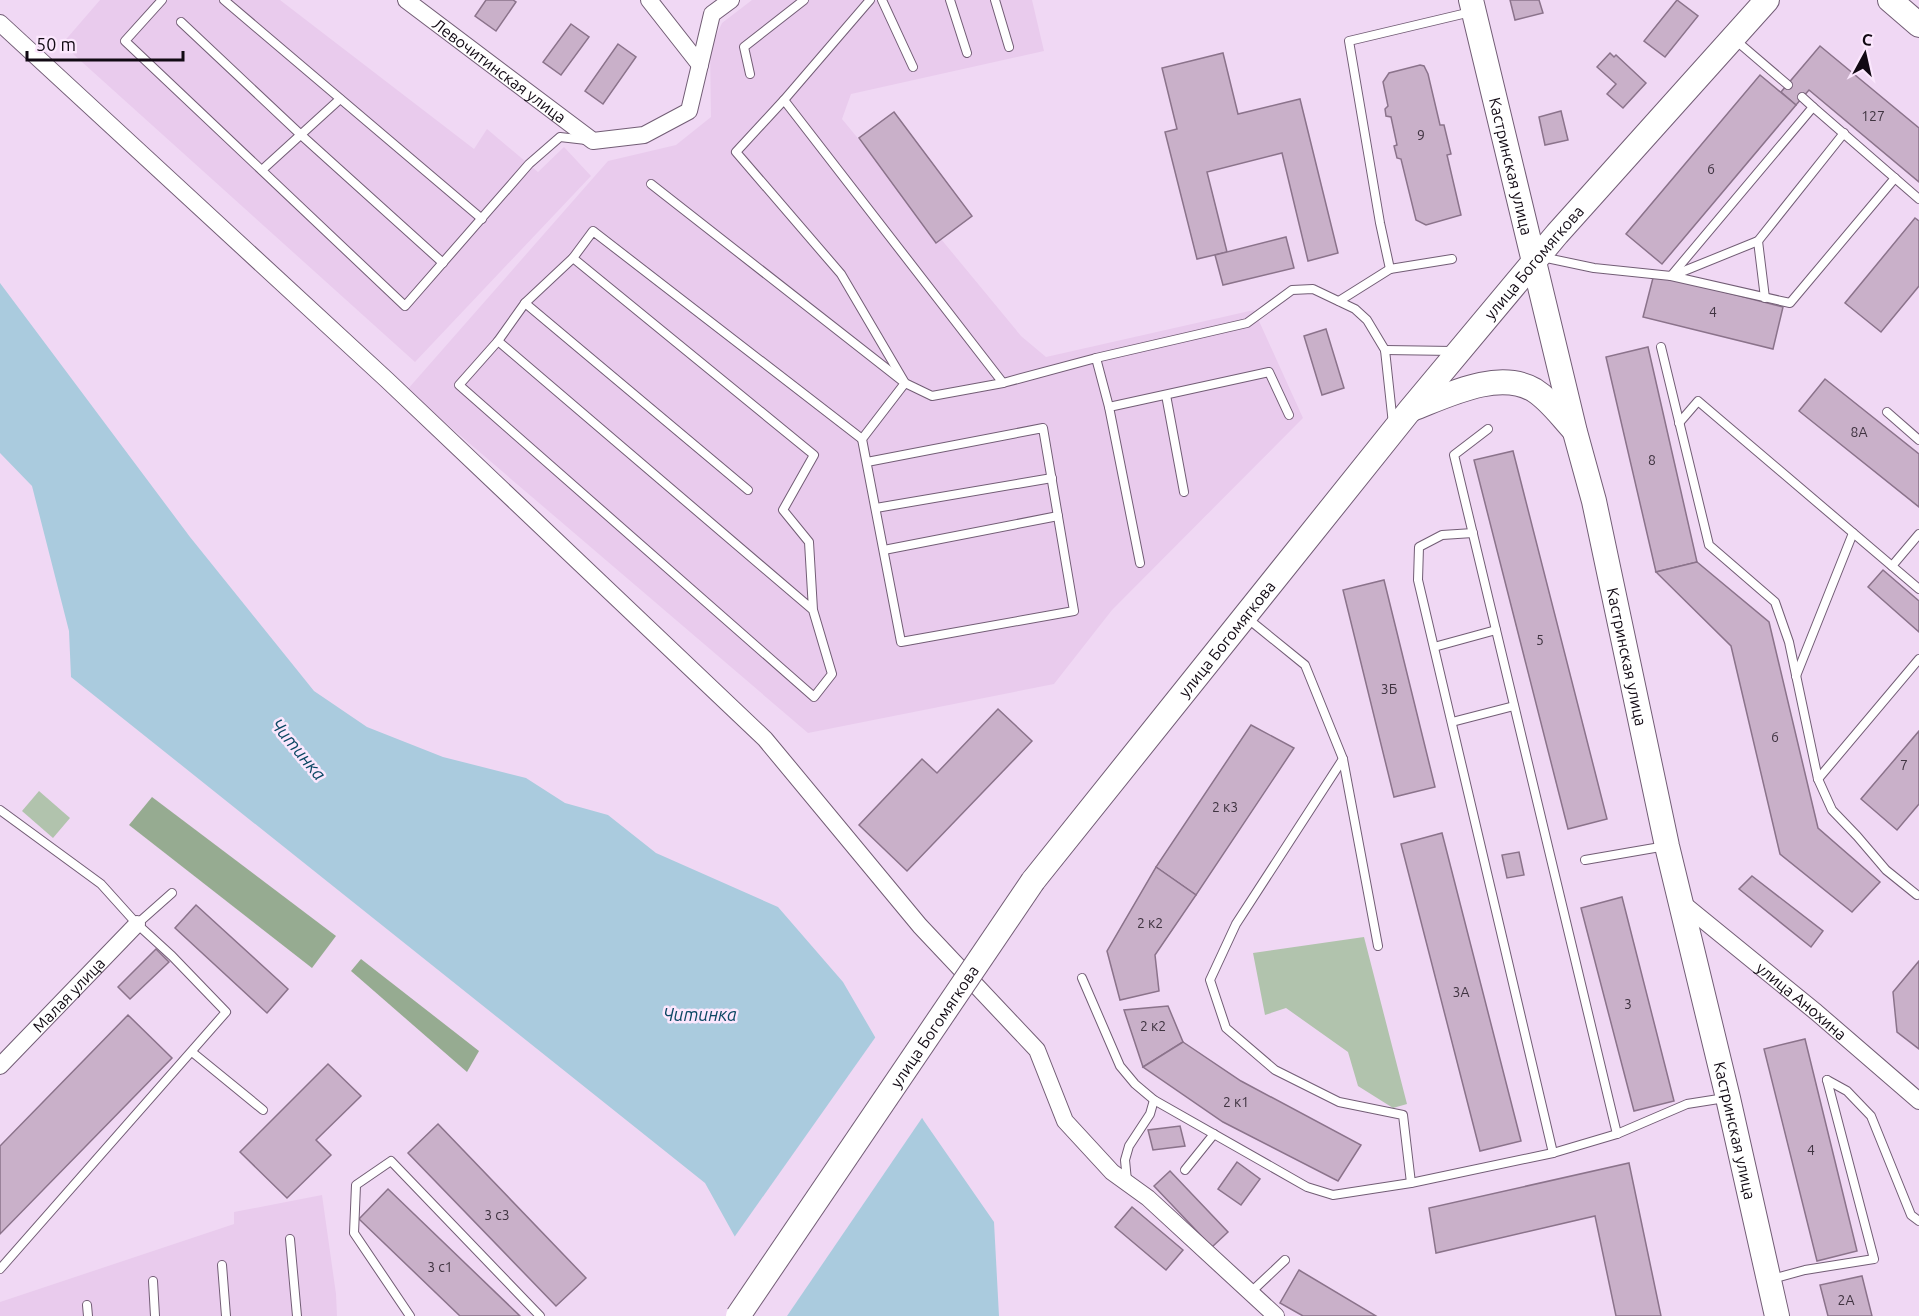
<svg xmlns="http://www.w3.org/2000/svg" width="1919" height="1316" viewBox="0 0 1919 1316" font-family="Ubuntu,sans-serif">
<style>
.built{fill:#e9cbed}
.green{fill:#b1c3ad}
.forest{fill:#96ab91}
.water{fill:#aacbde}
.pier{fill:#f0d8f4}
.building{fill:#c9b0c9;stroke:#8b738b;stroke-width:1.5}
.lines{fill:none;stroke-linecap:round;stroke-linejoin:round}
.lane-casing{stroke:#725d75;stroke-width:10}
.street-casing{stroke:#725d75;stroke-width:18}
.secondary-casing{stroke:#725d75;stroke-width:26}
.lane{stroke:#fff;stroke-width:8}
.street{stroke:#fff;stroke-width:16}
.secondary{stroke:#fff;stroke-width:24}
.secondary-bridge-casing{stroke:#725d75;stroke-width:26;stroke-linecap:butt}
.secondary-bridge{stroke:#fff;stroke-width:24}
.labels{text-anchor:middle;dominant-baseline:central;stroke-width:5;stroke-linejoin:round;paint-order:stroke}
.number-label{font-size:14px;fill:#3f3340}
.street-label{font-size:16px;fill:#110913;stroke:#fbe7fd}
.water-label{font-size:18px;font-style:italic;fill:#0c4864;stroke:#fbe7fd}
</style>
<rect width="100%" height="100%" fill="#f0d8f4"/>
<g class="built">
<path d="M 100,0 L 280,0 L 474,149 L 487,129 L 538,172 L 564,147 L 591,176 L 415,362 L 62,44 Z"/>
<path d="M 752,0 L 1032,0 L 1044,51 L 851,94 L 842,119 L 1021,336 L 1046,357 L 1254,310 L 1303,418 L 1112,610 L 1054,684 L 808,733 L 407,390 L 608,161 L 676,145 L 711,117 L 710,49 L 722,23 Z"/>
<path d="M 322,1195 L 336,1294 L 337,1316 L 0,1316 L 0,1302 L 234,1224 L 234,1212 Z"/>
</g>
<g class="green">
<path d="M 39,791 L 70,818 L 53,838 L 22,811 Z"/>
<path d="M 1364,937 L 1407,1104 L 1393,1108 L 1358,1086 L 1348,1052 L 1286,1008 L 1265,1015 L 1253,953 Z"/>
</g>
<g class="forest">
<path d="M 152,797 L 336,936 L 312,968 L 129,825 Z"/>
<path d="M 361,959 L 479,1051 L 467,1072 L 351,971 Z"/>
</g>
<path class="water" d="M 0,283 L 190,537 L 314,691 L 367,727 L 443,757 L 526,778 L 565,803 L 608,815 L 656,853 L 778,907 L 843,982 L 924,1121 L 994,1222 L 999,1316 L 779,1316 L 705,1183 L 71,677 L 69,631 L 32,486 L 0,453 Z"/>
<path class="pier" d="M 877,1035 L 924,1115 L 787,1316 L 776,1316 L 733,1239 Z"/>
<g class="building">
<path d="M 486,0 L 513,0 L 516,2 L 496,31 L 475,16 Z"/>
<path d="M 1510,0 L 1539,0 L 1543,13 L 1515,20 Z"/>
<path d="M 1677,0 L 1698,16 L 1665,57 L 1644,41 Z"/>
<path d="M 571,24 L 589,37 L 561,75 L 543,62 Z"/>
<path d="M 618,44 L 636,57 L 603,104 L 585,91 Z"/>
<path d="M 1820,46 L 1919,128 L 1919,182 L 1809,90 L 1796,105 L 1781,92 Z"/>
<path d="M 1223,53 L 1238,114 L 1300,99 L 1338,253 L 1308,261 L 1282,153 L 1207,172 L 1227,252 L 1197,259 L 1165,132 L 1177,129 L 1162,68 Z"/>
<path d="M 1610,53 L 1614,57 L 1616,55 L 1646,83 L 1623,108 L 1607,94 L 1616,84 L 1597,67 Z"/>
<path d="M 1420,65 L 1424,66 L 1428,74 L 1440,125 L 1444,125 L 1451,154 L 1447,155 L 1461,215 L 1426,225 L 1416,220 L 1401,159 L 1397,158 L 1394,146 L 1397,145 L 1391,117 L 1386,116 L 1385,109 L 1388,106 L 1383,82 L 1389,73 Z"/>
<path d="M 1760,75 L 1796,105 L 1662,264 L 1626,234 Z"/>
<path d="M 1561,111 L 1568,140 L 1545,145 L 1539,117 Z"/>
<path d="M 894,112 L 972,216 L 936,243 L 859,138 Z"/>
<path d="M 1915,218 L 1919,221 L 1919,286 L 1881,332 L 1845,303 Z"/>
<path d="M 1286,237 L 1294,268 L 1223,285 L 1215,255 Z"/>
<path d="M 1654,274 L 1783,307 L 1773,349 L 1643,317 Z"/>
<path d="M 1326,329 L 1344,388 L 1322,395 L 1304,336 Z"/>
<path d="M 1648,347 L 1697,562 L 1656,572 L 1606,357 Z"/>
<path d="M 1825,379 L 1919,454 L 1919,507 L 1799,411 Z"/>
<path d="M 1513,451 L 1607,819 L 1568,829 L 1474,460 Z"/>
<path d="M 1697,562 L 1769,622 L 1818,828 L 1880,882 L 1852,912 L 1780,854 L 1731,646 L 1656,572 Z"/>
<path d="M 1883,570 L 1919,601 L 1919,632 L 1868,587 Z"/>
<path d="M 1384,580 L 1435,787 L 1394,797 L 1343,590 Z"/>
<path d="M 998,709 L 1032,741 L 907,871 L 859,825 L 922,759 L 937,773 Z"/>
<path d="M 1251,725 L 1294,748 L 1196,895 L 1156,867 Z"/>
<path d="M 1919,731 L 1919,804 L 1897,830 L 1861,799 Z"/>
<path d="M 1442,833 L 1521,1141 L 1480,1151 L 1401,844 Z"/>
<path d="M 1519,852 L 1524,875 L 1507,878 L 1502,855 Z"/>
<path d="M 1156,867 L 1196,895 L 1155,955 L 1159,991 L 1120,1000 L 1107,951 Z"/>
<path d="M 1752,876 L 1823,931 L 1811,947 L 1739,889 Z"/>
<path d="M 1622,897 L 1674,1101 L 1634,1111 L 1581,908 Z"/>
<path d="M 196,905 L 288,989 L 267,1013 L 175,928 Z"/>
<path d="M 156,949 L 169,962 L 130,999 L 118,987 Z"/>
<path d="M 1919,961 L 1919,1049 L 1897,1032 L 1893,992 Z"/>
<path d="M 1168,1006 L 1183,1042 L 1143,1067 L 1124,1010 Z"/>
<path d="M 128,1015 L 172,1058 L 0,1234 L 0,1146 Z"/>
<path d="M 1805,1039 L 1857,1251 L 1817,1261 L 1764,1049 Z"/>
<path d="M 1183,1042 L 1241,1081 L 1361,1145 L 1338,1181 L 1223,1122 L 1143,1067 Z"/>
<path d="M 328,1064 L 361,1096 L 316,1140 L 331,1155 L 287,1198 L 240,1152 Z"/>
<path d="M 438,1124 L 586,1278 L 556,1306 L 408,1153 Z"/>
<path d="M 1180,1126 L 1185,1146 L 1153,1150 L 1148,1130 Z"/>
<path d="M 1237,1162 L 1260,1179 L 1241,1205 L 1218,1189 Z"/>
<path d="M 1629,1163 L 1661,1316 L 1616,1316 L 1595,1216 L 1436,1253 L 1429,1208 Z"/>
<path d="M 1170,1171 L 1228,1232 L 1212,1247 L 1154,1186 Z"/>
<path d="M 388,1189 L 520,1316 L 460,1316 L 359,1219 Z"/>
<path d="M 1132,1207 L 1183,1250 L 1166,1270 L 1115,1227 Z"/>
<path d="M 1299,1270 L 1376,1316 L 1303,1316 L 1280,1303 Z"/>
<path d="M 1862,1276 L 1872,1316 L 1828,1316 L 1820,1285 Z"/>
</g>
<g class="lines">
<defs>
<g id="lane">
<path d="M 162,0 L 125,41 L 405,306 L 529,164 L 560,137 L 586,140"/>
<path d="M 224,0 L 482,219"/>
<path d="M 882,0 L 913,67"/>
<path d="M 950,0 L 967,53"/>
<path d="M 995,0 L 1009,47"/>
<path d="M 181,22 L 300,134 L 443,263"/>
<path d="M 1733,38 L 1788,85"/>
<path d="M 750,74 L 744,47 L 804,0"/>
<path d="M 1802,97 L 1813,107"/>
<path d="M 784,100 L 1003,383 L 932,396 L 905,383 L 841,274 L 736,152 Z"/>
<path d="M 784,100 L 870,0"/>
<path d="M 262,170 L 340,99"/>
<path d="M 651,184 L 905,383 L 862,439 L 901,642 L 1074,611 L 1043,428 L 867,462"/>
<path d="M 1758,241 L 1765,298"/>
<path d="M 1542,257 L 1594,268 L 1671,276 L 1813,107 L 1919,199"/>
<path d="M 573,258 L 525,303 L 748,490"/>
<path d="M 1390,269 L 1380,223 L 1349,41 L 1471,12"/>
<path d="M 1674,275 L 1758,241 L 1844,133"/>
<path d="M 1671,276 L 1790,303 L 1895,178"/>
<path d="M 1339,301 L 1390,269 L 1452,259"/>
<path d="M 498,341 L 525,303"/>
<path d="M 1661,347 L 1709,545 L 1775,602 L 1789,642 L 1818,779 L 1832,810 L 1857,836 L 1886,870 L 1917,895"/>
<path d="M 1385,350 L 1453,351"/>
<path d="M 1096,358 L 1247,323 L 1292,290 L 1313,289 L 1355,309 L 1367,320 L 1385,350 L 1393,424"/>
<path d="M 1003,383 L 1096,358 L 1109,407"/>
<path d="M 1166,395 L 1184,492"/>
<path d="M 1887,412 L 1919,440"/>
<path d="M 1679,423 L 1698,401 L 1919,589"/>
<path d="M 1488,429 L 1454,455 L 1617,1134"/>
<path d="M 876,508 L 1052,478"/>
<path d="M 1473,533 L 1442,535 L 1419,547 L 1418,580 L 1553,1153"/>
<path d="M 884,550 L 1058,516"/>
<path d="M 1140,563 L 1109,407 L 1269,372 L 1289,415"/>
<path d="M 1892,566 L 1919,534"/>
<path d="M 813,610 L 832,674 L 814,697 L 459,385 L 498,341 L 813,610 L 809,542 L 783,510 L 814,455 L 573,258 L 593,231 L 862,439"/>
<path d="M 1247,618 L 1305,665 L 1343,759 L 1378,946"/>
<path d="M 1434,647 L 1496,630"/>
<path d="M 1796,676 L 1853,533"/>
<path d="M 1452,722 L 1514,706"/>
<path d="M 1343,759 L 1236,924 L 1210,980 L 1226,1028 L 1275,1070 L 1339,1102 L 1403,1115 L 1411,1183"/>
<path d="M 1818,779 L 1919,659"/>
<path d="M 0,810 L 101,884 L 137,924 L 172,956 L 226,1012 L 0,1269"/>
<path d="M 1585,860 L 1666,846"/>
<path d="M 137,924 L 172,893"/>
<path d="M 1082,978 L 1120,1066 L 1135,1084 L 1154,1100 L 1307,1187 L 1333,1195 L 1411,1183 L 1553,1153 L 1617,1134 L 1687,1104 L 1725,1098"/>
<path d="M 192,1052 L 263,1110"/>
<path d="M 1827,1080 L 1847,1091 L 1871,1116 L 1911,1215 L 1919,1221"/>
<path d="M 1185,1170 L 1214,1134"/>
<path d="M 1127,1181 L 1125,1160 L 1129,1146 L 1150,1114 L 1154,1100"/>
<path d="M 290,1239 L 297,1316"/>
<path d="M 222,1265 L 226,1316"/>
<path d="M 1772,1279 L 1805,1270 L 1874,1259 L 1827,1080"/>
<path d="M 153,1281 L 155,1316"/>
<path d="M 1250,1293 L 1285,1260"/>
<path d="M 87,1305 L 88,1316"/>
<path d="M 410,1316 L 354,1233 L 356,1185 L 391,1161 L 540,1316"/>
</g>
<g id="street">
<path id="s1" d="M 406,0 L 593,141 L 644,135 L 689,111 L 712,14 L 731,0"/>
<path d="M 649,0 L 700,65"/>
<path d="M 0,23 L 387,380 L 765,739 L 920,926 L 1037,1050 L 1065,1121 L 1112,1172 L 1148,1198 L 1276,1316"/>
<path id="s2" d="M 1681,902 L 1816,1012 L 1919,1101"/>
<path id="s3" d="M 0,1066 L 137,924"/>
</g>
<g id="secondary">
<path id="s4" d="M 1471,0 L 1575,432 L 1594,501 L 1667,846 L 1728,1098 L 1777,1316"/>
<path d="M 1890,0 L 1919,25"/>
<path d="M 1412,409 C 1446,396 1498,369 1534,390 C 1550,400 1561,416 1574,430"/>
<path id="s5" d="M 1033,881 L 1410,410 L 1557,234 L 1767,0"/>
</g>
</defs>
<use href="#lane" class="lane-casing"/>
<use href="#street" class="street-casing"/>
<use href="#secondary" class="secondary-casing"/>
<use href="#lane" class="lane"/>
<use href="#street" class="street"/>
<use href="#secondary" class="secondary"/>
<defs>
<g id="secondary-bridge">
<path id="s6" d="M 738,1316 L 1033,881"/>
</g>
</defs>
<use href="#secondary-bridge" class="secondary-bridge-casing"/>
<use href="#secondary-bridge" class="secondary-bridge"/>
</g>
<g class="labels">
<g class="number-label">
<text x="1873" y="116">127</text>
<text x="1421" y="135">9</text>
<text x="1711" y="169">6</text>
<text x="1713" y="312">4</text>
<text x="1859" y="432">8А</text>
<text x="1652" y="460">8</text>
<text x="1540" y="640">5</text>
<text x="1389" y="689">3Б</text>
<text x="1775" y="737">6</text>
<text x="1904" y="765">7</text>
<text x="1225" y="807">2 к3</text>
<text x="1150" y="923">2 к2</text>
<text x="1461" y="992">3А</text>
<text x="1628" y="1004">3</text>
<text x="1153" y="1026">2 к2</text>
<text x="1236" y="1102">2 к1</text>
<text x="1811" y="1150">4</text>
<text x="497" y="1215">3 с3</text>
<text x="440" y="1267">3 с1</text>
<text x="1846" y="1300">2А</text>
</g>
<g class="street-label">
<text stroke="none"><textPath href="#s1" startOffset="117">Левочитинская улица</textPath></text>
<text stroke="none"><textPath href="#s4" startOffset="171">Кастринская улица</textPath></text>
<text stroke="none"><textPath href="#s5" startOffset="796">улица Богомягкова</textPath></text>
<text stroke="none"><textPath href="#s5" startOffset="310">улица Богомягкова</textPath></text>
<text stroke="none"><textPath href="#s4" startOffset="675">Кастринская улица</textPath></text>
<text stroke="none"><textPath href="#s3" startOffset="99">Малая улица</textPath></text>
<text stroke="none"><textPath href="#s2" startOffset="156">улица Анохина</textPath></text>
<text stroke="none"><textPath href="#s6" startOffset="350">улица Богомягкова</textPath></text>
<text stroke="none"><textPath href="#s4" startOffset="1161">Кастринская улица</textPath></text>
</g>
<g class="water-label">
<text transform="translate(299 749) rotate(50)">Читинка</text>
<text x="700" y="1014">Читинка</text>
</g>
</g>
<g transform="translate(1865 54) rotate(8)" stroke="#fbe7fd" stroke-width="4.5" paint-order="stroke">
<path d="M0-4.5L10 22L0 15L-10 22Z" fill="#110913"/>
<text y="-9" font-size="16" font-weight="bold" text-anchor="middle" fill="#110913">С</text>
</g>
<path d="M27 51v9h156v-9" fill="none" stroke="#110913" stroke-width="3"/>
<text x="36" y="51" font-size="18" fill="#110913" stroke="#fbe7fd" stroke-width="4.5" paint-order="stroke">50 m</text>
</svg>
